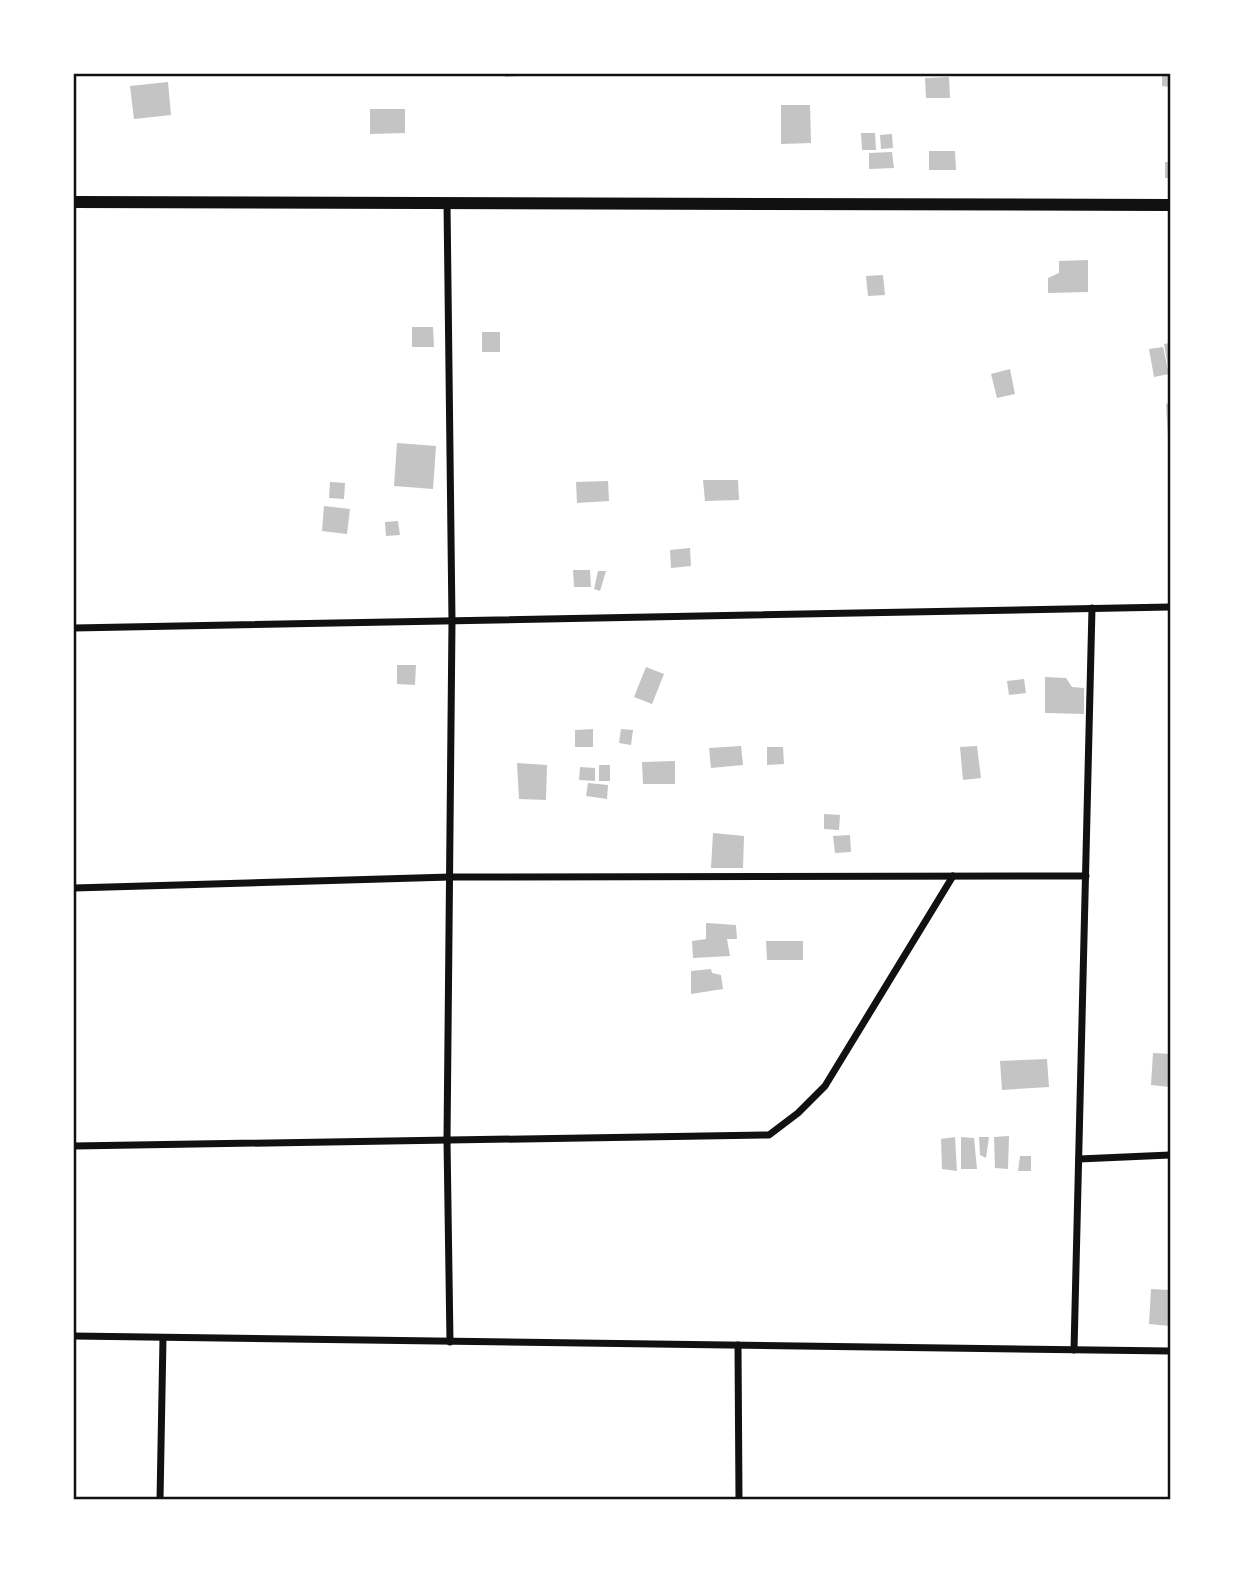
<svg xmlns="http://www.w3.org/2000/svg" width="1244" height="1573" viewBox="0 0 1244 1573" font-family="'PT Sans',sans-serif">
<style>
.building{fill:#c4c4c4}
.lines{fill:none;stroke-linecap:round;stroke-linejoin:round}
.minor{stroke:#111;stroke-width:7}
.tertiary{stroke:#111;stroke-width:12}
.neatline{fill:none;stroke:#111;stroke-width:2.5}
</style>
<rect width="100%" height="100%" fill="#fff"/>
<g class="building">
<path d="M 505,74 L 522,74 L 522,76 L 505,77 Z"/>
<path d="M 1162,74 L 1170,74 L 1170,87 L 1162,86 Z"/>
<path d="M 949,77 L 950,98 L 926,98 L 925,78 Z"/>
<path d="M 168,82 L 171,115 L 134,119 L 130,86 Z"/>
<path d="M 781,105 L 810,105 L 811,143 L 781,144 Z"/>
<path d="M 370,109 L 405,109 L 405,133 L 370,134 Z"/>
<path d="M 861,133 L 875,133 L 876,150 L 862,150 Z"/>
<path d="M 892,134 L 893,148 L 881,149 L 880,135 Z"/>
<path d="M 929,151 L 955,151 L 956,170 L 929,170 Z"/>
<path d="M 892,152 L 894,168 L 869,169 L 869,153 Z"/>
<rect x="1165" y="162" width="5" height="16"/>
<path d="M 1088,260 L 1088,292 L 1048,293 L 1048,278 L 1059,273 L 1059,261 Z"/>
<path d="M 883,275 L 885,295 L 868,296 L 866,276 Z"/>
<path d="M 412,327 L 433,327 L 434,347 L 412,347 Z"/>
<rect x="482" y="332" width="18" height="20"/>
<path d="M 1170,343 L 1170,372 L 1169,372 L 1164,344 Z"/>
<path d="M 1163,347 L 1169,374 L 1154,377 L 1149,349 Z"/>
<path d="M 1010,369 L 1015,394 L 997,398 L 991,374 Z"/>
<path d="M 1170,403 L 1170,436 L 1168,436 L 1166,404 Z"/>
<path d="M 397,443 L 436,446 L 433,489 L 394,486 Z"/>
<path d="M 703,480 L 738,480 L 739,500 L 705,501 Z"/>
<path d="M 608,481 L 609,501 L 577,503 L 576,482 Z"/>
<path d="M 330,482 L 345,483 L 344,499 L 329,498 Z"/>
<path d="M 324,506 L 350,509 L 347,534 L 322,531 Z"/>
<path d="M 398,521 L 400,535 L 386,536 L 385,522 Z"/>
<path d="M 690,548 L 691,566 L 671,568 L 670,550 Z"/>
<path d="M 573,570 L 590,570 L 591,587 L 574,587 Z"/>
<path d="M 598,571 L 606,571 L 600,591 L 594,589 Z"/>
<path d="M 397,665 L 416,665 L 415,685 L 397,684 Z"/>
<path d="M 646,667 L 664,674 L 652,704 L 634,697 Z"/>
<path d="M 1045,677 L 1066,678 L 1072,687 L 1084,688 L 1084,714 L 1045,713 Z"/>
<path d="M 1024,679 L 1026,693 L 1009,695 L 1007,681 Z"/>
<path d="M 593,729 L 593,747 L 575,747 L 575,730 Z"/>
<path d="M 621,729 L 633,730 L 631,745 L 619,743 Z"/>
<path d="M 741,746 L 743,765 L 711,768 L 709,748 Z"/>
<path d="M 977,746 L 981,778 L 963,780 L 960,747 Z"/>
<path d="M 767,747 L 783,747 L 784,764 L 767,765 Z"/>
<path d="M 675,761 L 675,784 L 643,784 L 642,762 Z"/>
<path d="M 517,763 L 547,765 L 546,800 L 519,799 Z"/>
<rect x="599" y="765" width="11" height="16"/>
<path d="M 580,767 L 595,768 L 595,781 L 579,780 Z"/>
<path d="M 588,783 L 608,785 L 607,799 L 586,796 Z"/>
<path d="M 824,814 L 840,815 L 839,830 L 824,829 Z"/>
<path d="M 713,833 L 744,836 L 743,868 L 711,868 Z"/>
<path d="M 850,835 L 851,852 L 835,853 L 833,836 Z"/>
<path d="M 706,923 L 736,925 L 737,939 L 727,939 L 730,956 L 693,958 L 692,941 L 706,939 Z"/>
<path d="M 766,941 L 803,941 L 803,960 L 767,960 Z"/>
<path d="M 711,969 L 712,973 L 721,975 L 723,989 L 691,994 L 691,971 Z"/>
<path d="M 1153,1053 L 1170,1054 L 1170,1087 L 1151,1085 Z"/>
<path d="M 1047,1059 L 1049,1087 L 1002,1090 L 1000,1061 Z"/>
<path d="M 1009,1136 L 1008,1169 L 995,1168 L 994,1137 Z"/>
<path d="M 955,1137 L 957,1171 L 942,1169 L 941,1139 Z"/>
<path d="M 961,1137 L 974,1138 L 977,1169 L 961,1169 Z"/>
<path d="M 979,1137 L 989,1137 L 986,1158 L 980,1155 Z"/>
<path d="M 1020,1156 L 1031,1156 L 1031,1171 L 1018,1171 Z"/>
<path d="M 1151,1289 L 1170,1290 L 1170,1326 L 1149,1324 Z"/>
</g>
<g class="lines">
<g class="minor">
<path d="M 447,203 L 452,621 L 447,1140 L 450,1342"/>
<path d="M 74,628 L 1170,607"/>
<path d="M 74,888 L 450,877 L 1086,876"/>
<path d="M 74,1146 L 769,1135 L 798,1113 L 825,1086 L 953,876"/>
<path d="M 1079,1159 L 1170,1155"/>
<path d="M 74,1336 L 1170,1351"/>
<path d="M 738,1345 L 739,1500"/>
<path d="M 1074,1350 L 1092,608"/>
<path d="M 160,1500 L 163,1338"/>
</g>
<path class="tertiary" d="M 74,202 L 1170,205"/>
</g>
<rect width="1244" height="1573" fill="none" stroke="#ffffff" stroke-width="150"/>
<rect x="75" y="75" width="1094" height="1423" class="neatline"/>
</svg>
